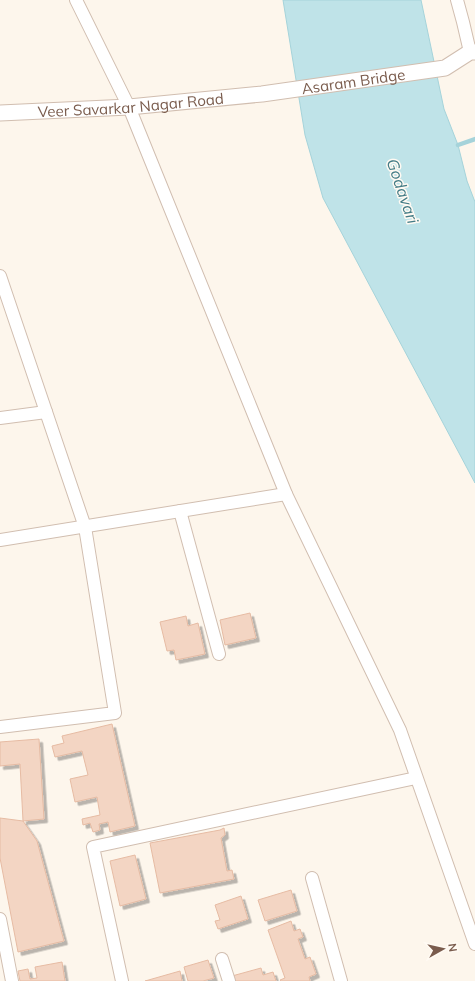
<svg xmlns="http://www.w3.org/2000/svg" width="475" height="981" viewBox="0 0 475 981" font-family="Mulish,sans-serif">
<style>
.water{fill:#bfe3e8;stroke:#a5d3da}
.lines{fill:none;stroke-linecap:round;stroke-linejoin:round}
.stream{stroke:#a5d3da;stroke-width:4.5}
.building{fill:#f3d5c3;stroke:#e6bba3;filter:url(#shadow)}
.minor-casing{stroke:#d1beb0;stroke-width:14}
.tertiary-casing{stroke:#d1beb0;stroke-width:17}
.minor{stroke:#fff;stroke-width:12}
.tertiary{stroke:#fff;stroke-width:15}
.labels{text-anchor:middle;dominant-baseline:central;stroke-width:3;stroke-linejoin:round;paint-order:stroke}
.street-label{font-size:15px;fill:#7a5c4d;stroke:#fffaf3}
.water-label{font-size:16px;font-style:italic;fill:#437c86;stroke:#fffaf3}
</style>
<defs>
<filter id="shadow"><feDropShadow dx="3.5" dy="3.5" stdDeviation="0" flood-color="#0004"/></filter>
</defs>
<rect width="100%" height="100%" fill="#fdf6ec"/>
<path class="water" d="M 283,0 L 421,0 L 444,109 L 458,145 L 467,181 L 475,202 L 475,483 L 323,198 L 305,135 Z"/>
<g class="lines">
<path class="stream" d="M 458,145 L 475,139"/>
</g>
<g class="building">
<path d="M 250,613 L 256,638 L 225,645 L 220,620 Z"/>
<path d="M 186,616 L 188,626 L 198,623 L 205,654 L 176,660 L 174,650 L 167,651 L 160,622 Z"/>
<path d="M 112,724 L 135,826 L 110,832 L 108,822 L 99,824 L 100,830 L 93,832 L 90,823 L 83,825 L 82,819 L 100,815 L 97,797 L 75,802 L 70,779 L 88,775 L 82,751 L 55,757 L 52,746 L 64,743 L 62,736 Z"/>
<path d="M 39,739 L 44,819 L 23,821 L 20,764 L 0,766 L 0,742 Z"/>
<path d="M 0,818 L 23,821 L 37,841 L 64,941 L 18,952 L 0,858 Z"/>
<path d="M 224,828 L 225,835 L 221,838 L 227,871 L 232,870 L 234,879 L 160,893 L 150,843 L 220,830 Z"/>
<path d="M 135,855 L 146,899 L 120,906 L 110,861 Z"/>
<path d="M 291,890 L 297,911 L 265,921 L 258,900 Z"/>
<path d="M 241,896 L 248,919 L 218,929 L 215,921 L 220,920 L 215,905 Z"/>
<path d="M 291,921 L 294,931 L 300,929 L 303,937 L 298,939 L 305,959 L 310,957 L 316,974 L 309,977 L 310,981 L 281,981 L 280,980 L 285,978 L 268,930 Z"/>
<path d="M 208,960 L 214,978 L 203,981 L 188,981 L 184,967 Z"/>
<path d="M 62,962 L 65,981 L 20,981 L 18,971 L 28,969 L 30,979 L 37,978 L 35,967 Z"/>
<path d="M 261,968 L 263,975 L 273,972 L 276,981 L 233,981 L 232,976 Z"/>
<path d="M 180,971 L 182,981 L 145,981 Z"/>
</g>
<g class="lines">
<defs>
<g id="minor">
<path d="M 457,0 L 463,22 L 470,52"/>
<path d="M 0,276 L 85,527 L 115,713 L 0,727"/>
<path d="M 0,418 L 46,412"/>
<path d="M 286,494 L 400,730 L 475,944"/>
<path d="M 180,511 L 219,654"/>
<path d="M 0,540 L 286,494 L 129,107 L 76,0"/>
<path d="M 312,878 L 341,981"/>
<path d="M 0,919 L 12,981"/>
<path d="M 222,959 L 229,981"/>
<path d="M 122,981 L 93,847 L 416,778"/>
</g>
<g id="tertiary">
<path id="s1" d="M 0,113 L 129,107 L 262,94 L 445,68 L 470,52 L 475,52"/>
</g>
</defs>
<use href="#minor" class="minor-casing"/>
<use href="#tertiary" class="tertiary-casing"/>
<use href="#minor" class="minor"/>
<use href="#tertiary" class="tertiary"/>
</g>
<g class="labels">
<g class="street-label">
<text stroke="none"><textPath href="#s1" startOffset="355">Asaram Bridge</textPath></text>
<text stroke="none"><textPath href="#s1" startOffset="131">Veer Savarkar Nagar Road</textPath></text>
</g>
<g class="water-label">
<text transform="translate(403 191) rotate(71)">Godavari</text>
</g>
</g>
<g transform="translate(443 949) rotate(82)" stroke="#fffaf3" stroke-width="3" paint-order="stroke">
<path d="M0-3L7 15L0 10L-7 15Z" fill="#7a5c4d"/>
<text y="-6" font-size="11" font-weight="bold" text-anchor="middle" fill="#7a5c4d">N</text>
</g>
</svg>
